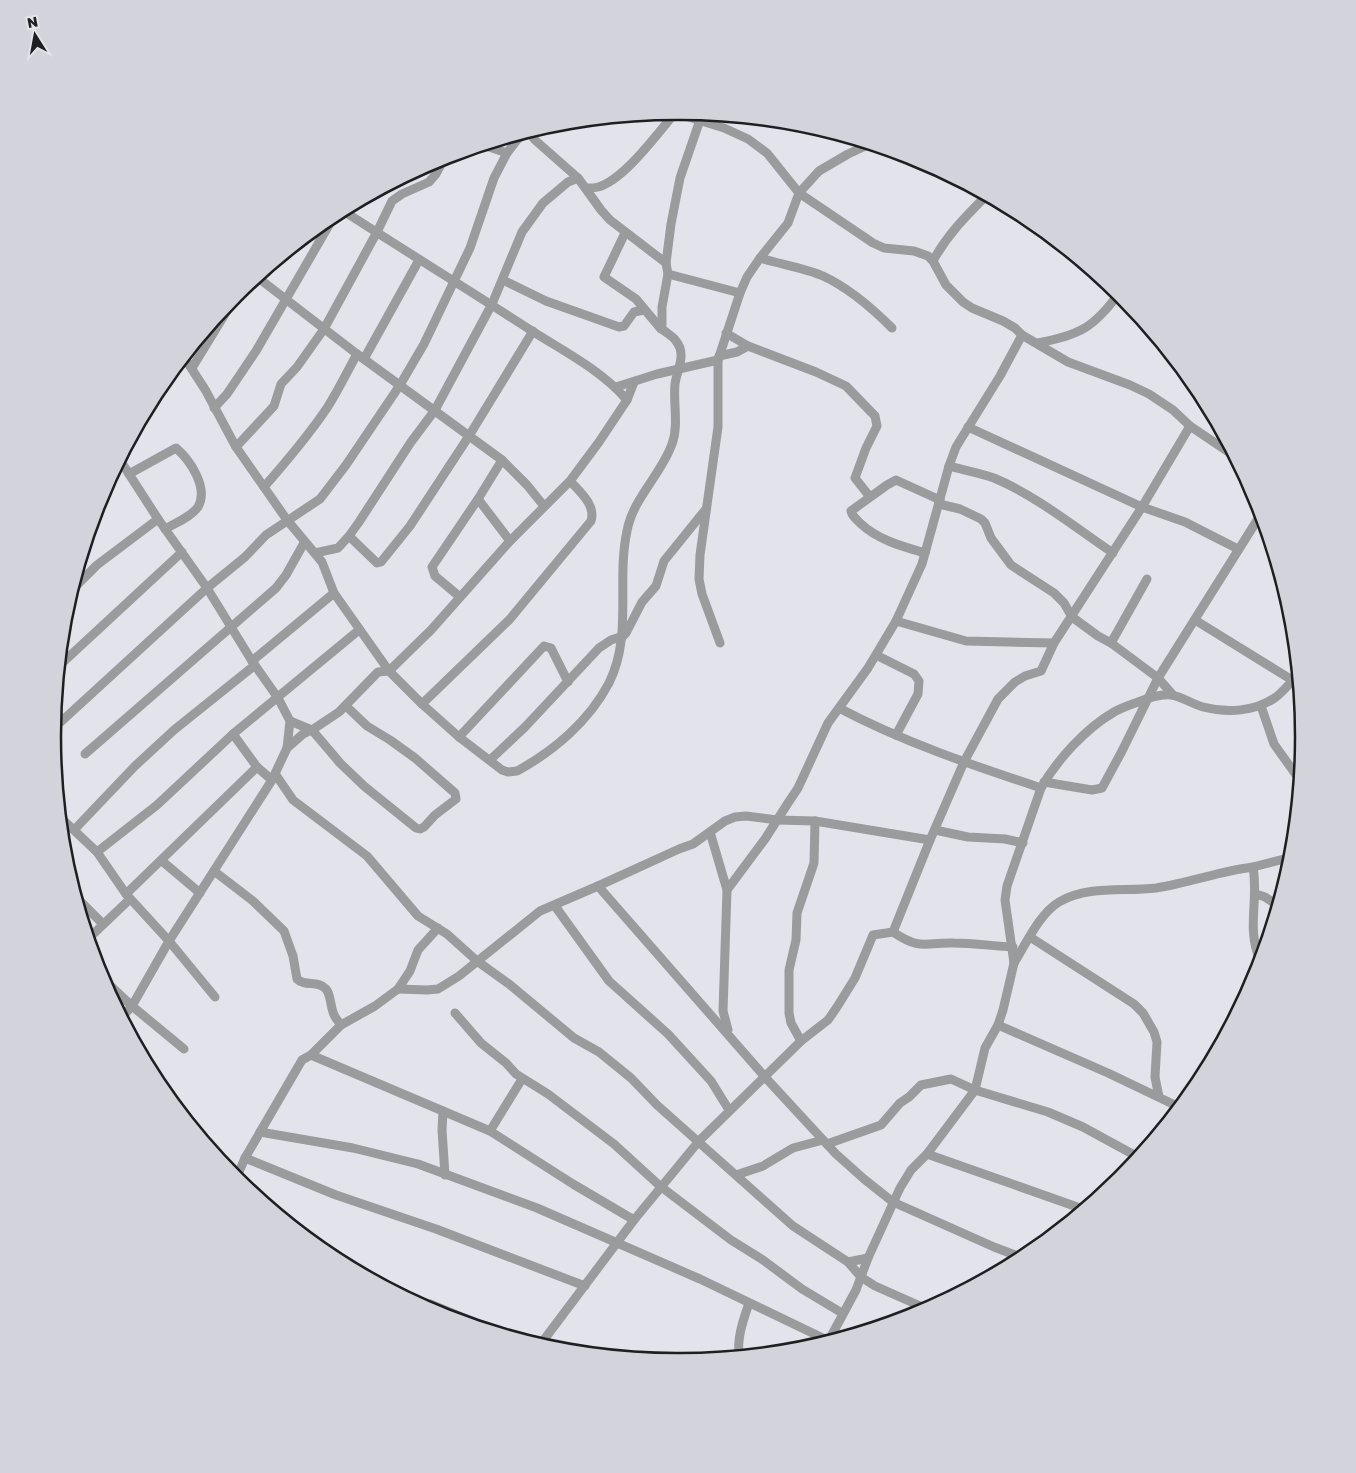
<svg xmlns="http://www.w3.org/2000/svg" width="1356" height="1473" viewBox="0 0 1356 1473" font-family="'Golos Text',sans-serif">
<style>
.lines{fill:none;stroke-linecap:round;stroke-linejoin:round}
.minor{stroke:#999b9d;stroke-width:9}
.rim{fill:none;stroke:#1f1f22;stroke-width:2.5}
</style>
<rect width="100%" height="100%" fill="#e3e4eb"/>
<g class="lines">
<g class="minor">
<path d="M 673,112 L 724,128 L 748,139 L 767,153 L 799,193 L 873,243 L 884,248 L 914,251 L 928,256 L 933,261 L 946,285 L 963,302 L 972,308 L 1003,321 L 1015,328 L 1022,335 L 1068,362 L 1130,385 L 1149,394 L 1173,410 L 1190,426 L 1233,455"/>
<path d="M 528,131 L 535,140 L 578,178 L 601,210 L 610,220 L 666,263"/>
<path d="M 483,145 L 507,153"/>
<path d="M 586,188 C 590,188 594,188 598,187 C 624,180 657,134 675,113"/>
<path d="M 342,210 C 405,251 469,290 532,331 C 565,352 601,370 627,400"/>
<path d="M 625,233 L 604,277 L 636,299 L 661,329"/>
<path d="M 760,258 C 779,264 806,268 823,276 C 847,287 874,310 892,328"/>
<path d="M 933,261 C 947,235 966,216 986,196"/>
<path d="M 668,274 L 740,293"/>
<path d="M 257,277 L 357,354 L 502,460 L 527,485 L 544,506"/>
<path d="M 503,280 L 546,301 L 619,327 L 624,326 L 634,312 L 644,310"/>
<path d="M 726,333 L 748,346 L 816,372 L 846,386 L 875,416 L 877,426 L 866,448 L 855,478 L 870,497"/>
<path d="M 1038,343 C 1079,335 1094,328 1119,293"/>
<path d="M 719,356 L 737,352 L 748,346"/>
<path d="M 184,357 L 206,391 L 236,447 L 287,520 L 322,562 L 334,593 L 389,671 L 422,704 L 459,737 L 502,770 L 508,772 L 517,771 C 554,751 589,721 609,683 C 633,635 616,582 627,531 C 633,498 661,475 672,444 C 679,425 673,404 675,384 C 677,370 687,354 676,341 C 673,336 666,333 662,329 L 662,307 L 668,274 L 666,263 L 671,224 L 680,178 L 700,120"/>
<path d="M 364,359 L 419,260"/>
<path d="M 192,368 L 238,293"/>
<path d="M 616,387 L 657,374 L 718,360"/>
<path d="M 214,408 L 227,394 L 256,351 L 336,213"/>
<path d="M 968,427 L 1142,507 L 1185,522 L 1238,549"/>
<path d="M 236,447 L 274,406 L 281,384 L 297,367 L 324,329 L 377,232 L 392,201 L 402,194 L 429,182 L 436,174 L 445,157"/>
<path d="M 120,460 L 158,519 L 207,588 L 252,661 L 278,698 L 290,721 L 287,748"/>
<path d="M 949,466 C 964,470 980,473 994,478 C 1035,495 1076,528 1113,553"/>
<path d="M 129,474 L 176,448 C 190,460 209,488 198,507 C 191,517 175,523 165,529"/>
<path d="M 264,487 C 286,462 308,436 327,408 C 338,391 347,372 357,354"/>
<path d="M 478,499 L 510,541"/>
<path d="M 939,504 L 960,509 L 981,519 L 985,523 L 991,538 L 1011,565 L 1054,593 L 1064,603 L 1072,617 L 1098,636 L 1111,643 L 1158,678 L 1173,695"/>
<path d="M 349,536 L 377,563 L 381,562 L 410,526 L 469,436 L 533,331"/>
<path d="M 315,553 L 338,548 L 349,536 L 359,522 L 411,442 L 435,410 L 492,304 L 522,232 L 543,203 L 568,182 L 578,178"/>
<path d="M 925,553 C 901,546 878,540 860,523 C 856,519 852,516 851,511 L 887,485 L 896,480 L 940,500"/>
<path d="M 72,590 L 97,565 L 158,519"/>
<path d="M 460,597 L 435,576 L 432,567 L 478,499 L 502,460"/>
<path d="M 1195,620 L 1292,680"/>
<path d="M 896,621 L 966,641 L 1054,643"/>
<path d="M 720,643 L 702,594 L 699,579 L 700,555 L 718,427 L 718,360 L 740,293 L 747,277 L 760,258 L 788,223 L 799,193 L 819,171 L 848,154 L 870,144"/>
<path d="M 1111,643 L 1147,579"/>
<path d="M 876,655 L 914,674 L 919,681 L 918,694 L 896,735"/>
<path d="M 252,661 L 334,593"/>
<path d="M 60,665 L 182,552"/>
<path d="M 422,704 L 510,619 L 591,521 C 596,505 580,492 570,481"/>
<path d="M 1261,706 L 1274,744 L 1299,779"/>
<path d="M 839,708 C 903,742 972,765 1041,788"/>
<path d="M 290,721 L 312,730 L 340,763 L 364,786 L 416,828 L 420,829 L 424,827 L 435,815 L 456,799 L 455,793 L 415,758 L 390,740 L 367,726 L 346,706"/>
<path d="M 53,729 L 207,588 L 245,557 L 266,535 L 320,499 L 346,465 L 400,385 L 424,344 L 470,248 L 494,178 L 507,153 L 517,140 L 527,132"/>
<path d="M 233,734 L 257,767 L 272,780"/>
<path d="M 459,737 L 544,646 L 551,648 L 568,682"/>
<path d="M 85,754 L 276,588 L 286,575 L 304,543"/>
<path d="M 490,760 L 525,727 L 599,648 L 611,640 L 623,636 L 626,633 L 642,602 L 656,586 L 664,561 L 706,509"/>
<path d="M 276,775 L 293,800 L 367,856 L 418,916 L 447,934 L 477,961 L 509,984 L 574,1038 L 599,1052 L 631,1078 L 657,1105 L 793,1226 L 848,1262 L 861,1277 L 875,1286 L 927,1309"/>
<path d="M 1044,782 L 1092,790 L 1102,788 L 1122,751 L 1158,678 L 1261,514"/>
<path d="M 60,817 L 97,852 L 126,894 L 169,941 L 215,997"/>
<path d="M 74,830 L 135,766 L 174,730 L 255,665"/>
<path d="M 935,830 L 968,837 L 1005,839 L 1023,843"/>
<path d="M 710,832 L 727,890 L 723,1011 L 728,1030"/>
<path d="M 97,852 L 157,805 L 233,734 L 359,630"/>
<path d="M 162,861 L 200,893"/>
<path d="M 1253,867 L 1292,857"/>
<path d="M 214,871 L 253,901 L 284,931 L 293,956 L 297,979 C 305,987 318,980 326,989 C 331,995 330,1004 333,1012 C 334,1017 338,1021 341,1025"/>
<path d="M 598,886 L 765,1077 L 836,1154 L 864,1179 L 893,1202 L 994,1247 L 1023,1258"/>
<path d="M 727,890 L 765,839 L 788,803 L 798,788 L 828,723 L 868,668 L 896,621 L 922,564 L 949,466 L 956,447 L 1000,376 L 1022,335"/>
<path d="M 126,894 L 257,767"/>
<path d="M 1256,894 L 1265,897 L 1277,905"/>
<path d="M 76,897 L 103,924"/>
<path d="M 555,906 L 609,981 L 668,1034 L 711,1081 L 729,1110"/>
<path d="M 893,932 C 921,951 925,942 954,943 C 973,943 993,946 1013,947"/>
<path d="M 1030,937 L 1134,1004 L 1143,1013 L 1154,1032 L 1157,1042 L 1155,1077 L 1159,1097"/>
<path d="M 89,938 L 130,899"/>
<path d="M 1014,963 C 1026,944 1039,914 1059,902 C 1088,885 1124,892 1156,888 C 1189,883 1220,871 1253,867 C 1259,902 1246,926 1260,961"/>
<path d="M 100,976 L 132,1006 L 184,1049"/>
<path d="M 398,989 L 427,990 L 438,989 L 459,976 L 540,911 L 598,886 L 679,849 L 693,844 L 725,821 L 735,817 L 746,816 L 777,820 L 815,821 L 930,840"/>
<path d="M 455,1013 L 481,1043 L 506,1063 L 516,1074 L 548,1094 L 614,1144 L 660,1186 L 731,1240 L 763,1260 L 802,1289 L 842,1313"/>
<path d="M 122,1017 L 132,1006 L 169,941 L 272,780 L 287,748 L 303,734 L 312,730 L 339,712 L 378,672 L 389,671 L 431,630 L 510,541 L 570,481 L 599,442 L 627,400 L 634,382"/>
<path d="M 998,1025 L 1108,1073 L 1179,1107"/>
<path d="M 801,1041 L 791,1023 L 789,1013 L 789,970 L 796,940 L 797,913 L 814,863 L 815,821"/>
<path d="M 311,1055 L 490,1131 L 573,1184 L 634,1220"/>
<path d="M 443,1111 L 442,1130 L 445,1175"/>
<path d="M 490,1131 L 522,1079"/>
<path d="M 260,1132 L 353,1148 L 418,1164 L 537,1208 L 700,1279 L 829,1341"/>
<path d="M 827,1144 L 881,1125 L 900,1103 L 909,1097 L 921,1085 L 951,1079 L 975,1090 L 1048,1112 L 1083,1127 L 1138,1157"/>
<path d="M 927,1154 L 1083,1209"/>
<path d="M 245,1158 L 336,1195 L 436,1229 L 585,1286"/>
<path d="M 736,1175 L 763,1166 L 793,1148 L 823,1140"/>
<path d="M 236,1179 L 245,1158 L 302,1060 L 311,1055 L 341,1025 L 375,1006 L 398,989 L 410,971 L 418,950 L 438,928"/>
<path d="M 848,1262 L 868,1258"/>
<path d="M 413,1301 L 430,1304 L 495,1331"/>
<path d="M 828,1342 L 856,1290 L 868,1258 L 900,1188 L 911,1170 L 927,1154 L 975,1090 L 985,1048 L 998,1025 L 1003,1010 L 1014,963 L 1005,900 L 1007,886 L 1041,788 C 1057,760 1085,729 1114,712 C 1121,708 1130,705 1138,702 C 1148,698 1160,694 1171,695 C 1181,696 1192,704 1203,707 C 1227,713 1255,712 1276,697 C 1284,691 1290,682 1298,676"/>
<path d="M 540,1345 L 634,1220 L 699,1141 L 801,1041 L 828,1020 L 837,1007 L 855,978 L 873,935 L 893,932 L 930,840 L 964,762 L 998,699 L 1015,682 L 1025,676 L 1041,671 L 1054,643 L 1142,507 L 1190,426"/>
<path d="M 739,1356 C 737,1337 743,1321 749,1303"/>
</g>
</g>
<path d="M0 0H1356V1473H0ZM677 120H679A616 616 0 0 1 1295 736V737A616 616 0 0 1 679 1353H677A616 616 0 0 1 61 737V736A616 616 0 0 1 677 120Z" fill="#d3d4db" fill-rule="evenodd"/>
<path class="rim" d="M677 120H679A616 616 0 0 1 1295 736V737A616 616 0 0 1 679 1353H677A616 616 0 0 1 61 737V736A616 616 0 0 1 677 120Z"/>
<g transform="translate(35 35) rotate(349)" stroke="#e3e4eb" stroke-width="4" paint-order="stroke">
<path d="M0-4L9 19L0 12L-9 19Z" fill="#1f1f22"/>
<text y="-8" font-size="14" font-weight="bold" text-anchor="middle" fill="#1f1f22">N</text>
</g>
</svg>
